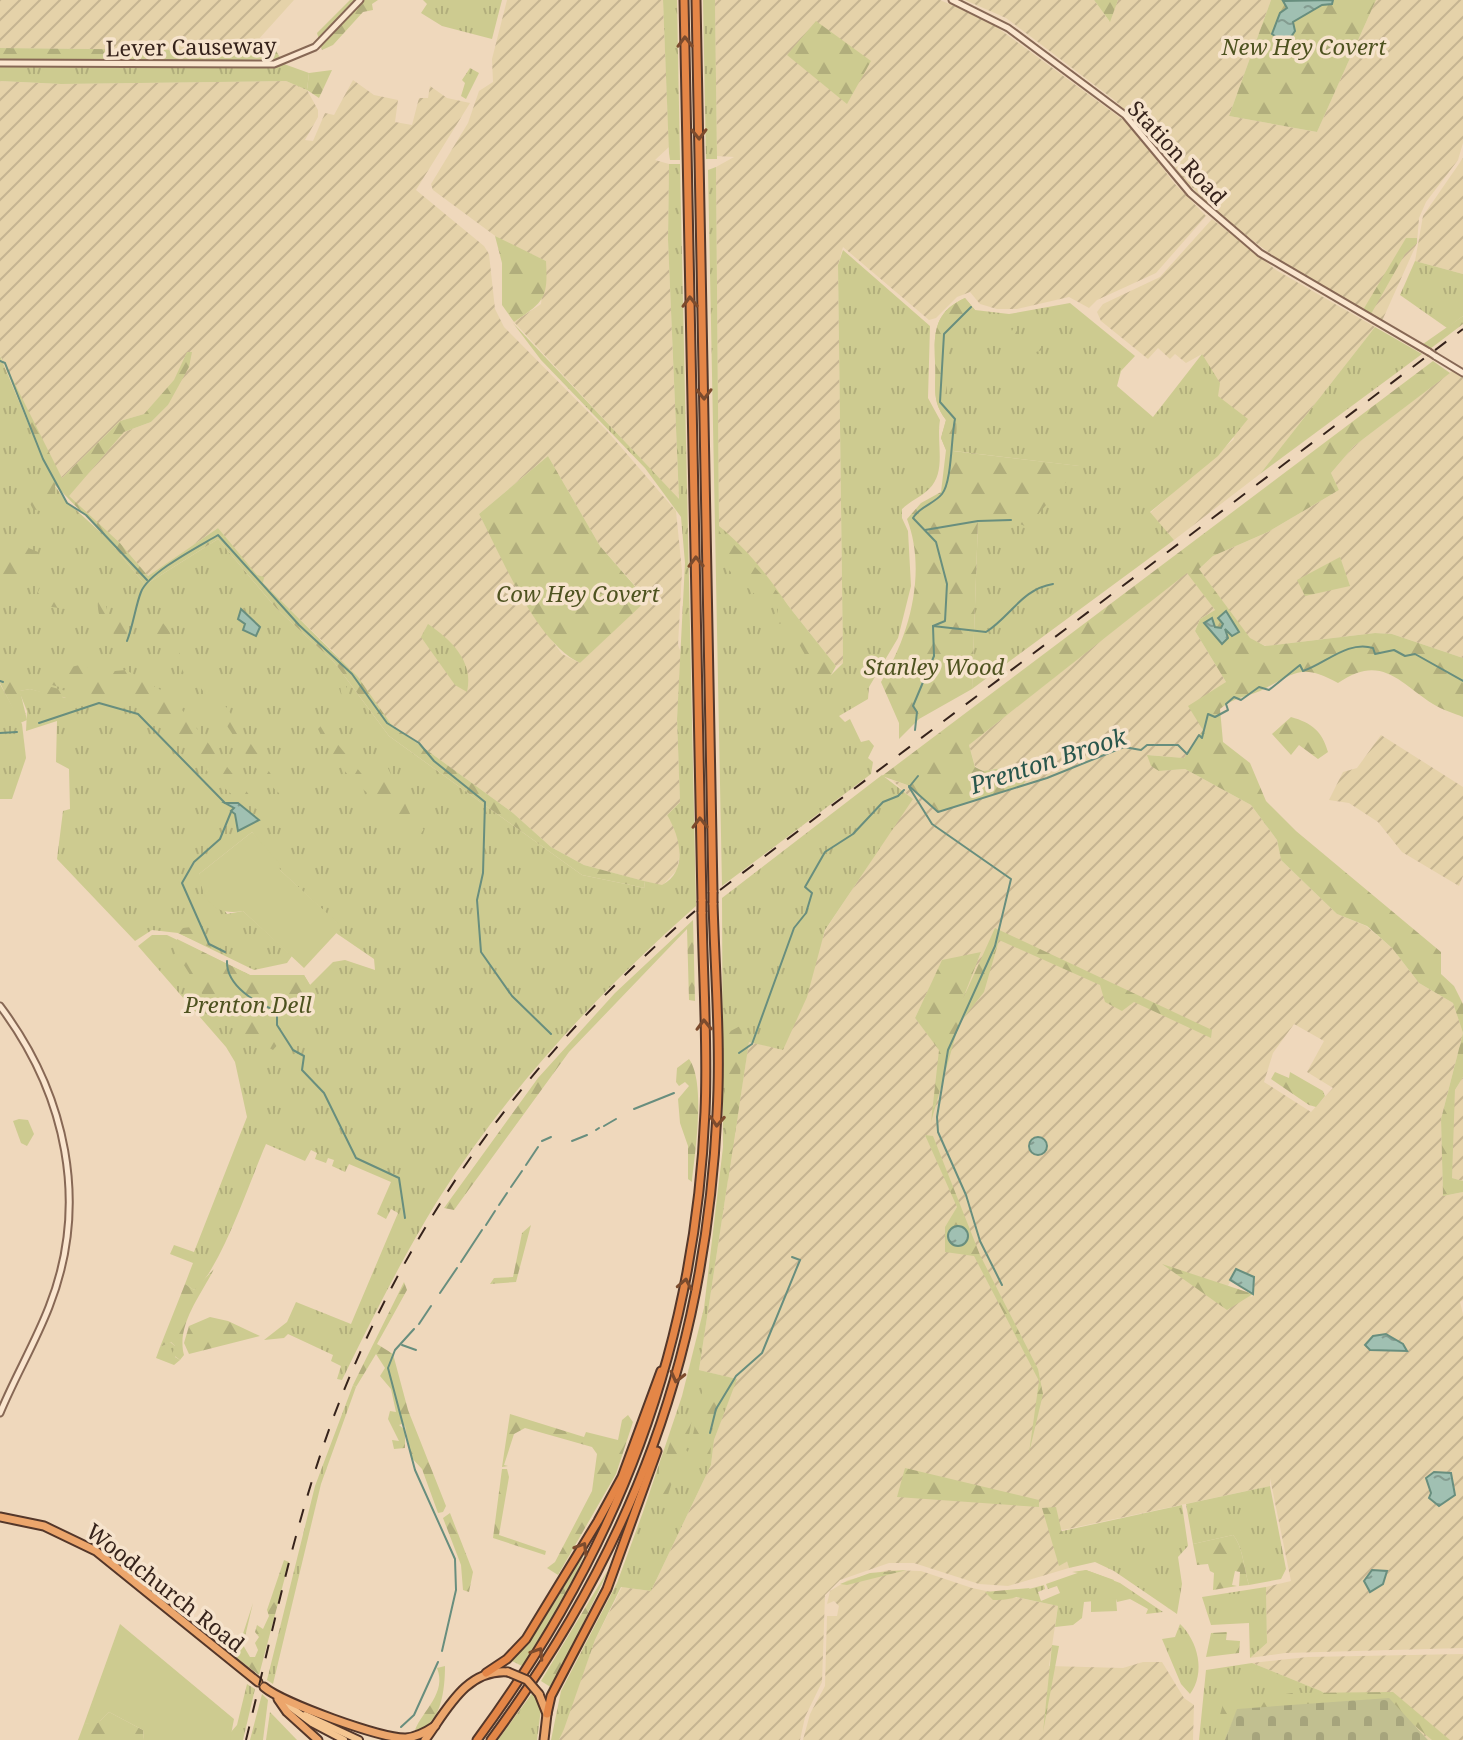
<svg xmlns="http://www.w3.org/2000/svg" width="1463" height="1740" viewBox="0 0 1463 1740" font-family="'Noto Serif',serif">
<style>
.farmland{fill:url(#farmland-furrows);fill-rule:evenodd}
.grass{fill:url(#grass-tufts)}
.forest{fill:url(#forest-firs)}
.cemetery{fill:url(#cemetery-stones)}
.park{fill:#cdcb90}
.water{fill:url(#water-ripples);stroke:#688e7e;stroke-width:2}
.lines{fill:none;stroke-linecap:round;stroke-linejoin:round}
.stream{stroke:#688e7e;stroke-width:2}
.tertiary-casing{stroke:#876855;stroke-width:9}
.primary-casing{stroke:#54372a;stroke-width:10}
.trunk-casing{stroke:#54372a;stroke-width:11}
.motorway-casing{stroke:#54372a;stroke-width:11}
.tertiary{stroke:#fae6cf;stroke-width:5}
.primary{stroke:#f5c691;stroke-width:6}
.trunk{stroke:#eca66c;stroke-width:7}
.motorway{stroke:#e48647;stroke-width:7}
.rail{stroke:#36231b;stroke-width:2;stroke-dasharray:14 14;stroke-linecap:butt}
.tertiary-bridge-casing{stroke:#876855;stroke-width:9;stroke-linecap:butt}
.trunk-bridge-casing{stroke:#54372a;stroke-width:11;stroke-linecap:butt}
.motorway-bridge-casing{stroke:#54372a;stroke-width:11;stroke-linecap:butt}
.tertiary-bridge{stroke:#fae6cf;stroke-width:5}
.trunk-bridge{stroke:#eca66c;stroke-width:7}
.motorway-bridge{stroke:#e48647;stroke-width:7}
.oneway{stroke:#7c4b2d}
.labels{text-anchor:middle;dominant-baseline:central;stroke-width:7;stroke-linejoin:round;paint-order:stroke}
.street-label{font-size:22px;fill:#36231b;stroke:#f6e3cc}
.park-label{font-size:22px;font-style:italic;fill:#4e5320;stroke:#f6e3cc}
.water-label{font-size:24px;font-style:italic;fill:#29564c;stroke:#f6e3cc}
</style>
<defs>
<pattern id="farmland-furrows" width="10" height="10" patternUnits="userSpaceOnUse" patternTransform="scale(2)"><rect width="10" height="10" fill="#e5d2a9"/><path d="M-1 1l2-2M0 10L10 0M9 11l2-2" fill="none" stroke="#c5b491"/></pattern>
<pattern id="grass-tufts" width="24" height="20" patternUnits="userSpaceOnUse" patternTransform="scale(2)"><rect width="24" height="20" fill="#cdcb90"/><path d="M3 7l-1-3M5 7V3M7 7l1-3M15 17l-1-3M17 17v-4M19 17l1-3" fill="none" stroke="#b1ae7c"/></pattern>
<pattern id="forest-firs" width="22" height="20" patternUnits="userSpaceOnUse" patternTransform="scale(2)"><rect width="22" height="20" fill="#cdcb90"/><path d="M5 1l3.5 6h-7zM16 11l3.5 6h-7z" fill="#b1ae7c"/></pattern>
<pattern id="cemetery-stones" width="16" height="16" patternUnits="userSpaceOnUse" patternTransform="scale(2)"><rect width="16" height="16" fill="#c1bf90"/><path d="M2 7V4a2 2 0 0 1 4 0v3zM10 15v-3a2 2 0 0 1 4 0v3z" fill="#a6a47c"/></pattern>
<pattern id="water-ripples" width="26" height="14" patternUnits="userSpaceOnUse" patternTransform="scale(2)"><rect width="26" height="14" fill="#a0c0b2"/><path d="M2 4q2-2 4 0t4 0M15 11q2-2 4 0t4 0" fill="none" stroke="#839c90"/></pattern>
</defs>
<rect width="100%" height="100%" fill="#efd8bc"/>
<g class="farmland">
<path d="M 0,0 L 294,0 L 257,41 L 273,51 L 0,48 Z"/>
<path d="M 507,0 L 663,0 L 669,147 L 655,160 L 669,164 L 668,240 L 679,500 L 514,322 L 541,304 L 546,261 L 502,241 L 433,190 L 431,184 L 468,123 L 479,91 L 493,82 L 492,59 Z"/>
<path d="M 715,0 L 940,0 L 987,20 L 1130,125 L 1174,183 L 1206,216 L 1156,273 L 1097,300 L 1089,308 L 1069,297 L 1017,309 L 997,309 L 980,304 L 970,292 L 957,297 L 936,318 L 929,320 L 843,247 L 838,265 L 843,663 L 836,666 L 771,584 L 719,529 L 716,167 L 734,157 L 717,156 Z"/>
<path d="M 965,0 L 1094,0 L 1109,21 L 1118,0 L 1271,0 L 1229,116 L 1317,132 L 1376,0 L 1463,0 L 1463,143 L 1458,160 L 1426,202 L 1419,218 L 1417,243 L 1382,321 L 1293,270 L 1256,243 L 1210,206 L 1181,176 L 1155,137 L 1113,99 L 1006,18 Z"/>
<path d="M 353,80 L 374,95 L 398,100 L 395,122 L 412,125 L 419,98 L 428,98 L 430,86 L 447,98 L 470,103 L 416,190 L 484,246 L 489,254 L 495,309 L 504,327 L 608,432 L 676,511 L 682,571 L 678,645 L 681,653 L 677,719 L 680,802 L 667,815 L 678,833 L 680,851 L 677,870 L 662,886 L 584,865 L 551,847 L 513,813 L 391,724 L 334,652 L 262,583 L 218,528 L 148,576 L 120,543 L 68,496 L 124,432 L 151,422 L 168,405 L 187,352 L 175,380 L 144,414 L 120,421 L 61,479 L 0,355 L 0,81 L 61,84 L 286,81 L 307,90 L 318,110 L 318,117 L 305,140 L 313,141 L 325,113 L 334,115 ZM 548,456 L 600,546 L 647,599 L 580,663 L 562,654 L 533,615 L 479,514 Z"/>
<path d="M 1463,158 L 1463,274 L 1415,261 L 1423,216 Z"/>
<path d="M 1212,219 L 1276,270 L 1375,327 L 1260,474 L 1174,540 L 1150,513 L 1234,439 L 1202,354 L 1186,363 L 1175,354 L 1170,359 L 1158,348 L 1148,359 L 1101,321 L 1097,312 L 1103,304 L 1160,277 Z"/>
<path d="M 1452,371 L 1463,377 L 1463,658 L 1392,634 L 1375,633 L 1266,646 L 1250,639 L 1199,569 L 1213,556 L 1268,532 L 1339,490 L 1331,473 L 1354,446 Z"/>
<path d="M 1187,572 L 1215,610 L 1200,619 L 1195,631 L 1226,682 L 1204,730 L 1184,758 L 1148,755 L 1159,771 L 1185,769 L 1251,805 L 1277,840 L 1281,860 L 1337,914 L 1366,926 L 1392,948 L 1419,983 L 1453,1003 L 1463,1033 L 1441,1119 L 1443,1196 L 1463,1192 L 1463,1300 L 1460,1302 L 1463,1314 L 1463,1648 L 1285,1653 L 1250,1658 L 1267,1643 L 1266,1587 L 1291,1581 L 1270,1478 L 1270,1486 L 1063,1530 L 1057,1528 L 1069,1568 L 1008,1586 L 979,1584 L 914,1563 L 889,1563 L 840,1580 L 825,1595 L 822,1682 L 805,1717 L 800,1740 L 559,1740 L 595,1640 L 622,1587 L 651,1591 L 711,1465 L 714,1440 L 736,1379 L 699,1370 L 749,1041 L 783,1050 L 826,929 L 912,799 L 892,780 L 910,786 L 1015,766 L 983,771 L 975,766 L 969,745 ZM 981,953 L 943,1034 L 939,1049 L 915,1018 L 942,961 ZM 1294,1024 L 1324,1041 L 1307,1072 L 1333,1088 L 1311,1112 L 1264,1082 L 1273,1053 ZM 1236,1269 L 1253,1294 L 1252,1297 L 1228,1286 Z"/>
<path d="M 1381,735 L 1463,787 L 1463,876 L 1459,886 L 1402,852 L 1378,822 L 1349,803 L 1329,800 L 1343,772 L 1357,768 Z"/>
<path d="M 1463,1077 L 1463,1181 L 1452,1178 L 1451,1147 L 1455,1090 Z"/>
<path d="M 888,1570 L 921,1571 L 972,1588 L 1058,1606 L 1049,1666 L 1123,1668 L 1143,1662 L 1162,1662 L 1184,1698 L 1194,1705 L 1193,1740 L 803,1740 L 810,1714 L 825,1686 L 827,1616 L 837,1616 L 839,1606 L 834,1601 L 827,1604 L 830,1591 L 848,1580 Z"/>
<path d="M 1463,1654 L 1463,1740 L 1428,1740 L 1389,1698 L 1335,1702 L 1321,1691 L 1252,1663 L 1308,1657 Z"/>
</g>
<g class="grass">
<path d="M 423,0 L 502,0 L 492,39 L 442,26 L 421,13 L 427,4 Z"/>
<path d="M 663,0 L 677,0 L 680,160 L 670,160 L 669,153 Z"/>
<path d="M 703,0 L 715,0 L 717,159 L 706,159 Z"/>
<path d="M 284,64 L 309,73 L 307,90 L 286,81 L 61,84 L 0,81 L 0,65 L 223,68 Z"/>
<path d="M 470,68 L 479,73 L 466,99 L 461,96 L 465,83 L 462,80 Z"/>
<path d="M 669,164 L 680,164 L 696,906 C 597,994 507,1090 436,1203 C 401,1260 371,1321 342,1380 L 337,1379 L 341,1366 L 331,1361 L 333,1355 L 288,1334 L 284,1338 L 264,1340 L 287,1322 L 296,1302 L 351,1324 L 398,1213 L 391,1209 L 386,1219 L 377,1214 L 391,1182 L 349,1164 L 345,1172 L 332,1166 L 334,1160 L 328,1158 L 326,1163 L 315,1159 L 317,1153 L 311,1150 L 305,1161 L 266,1144 C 251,1178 219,1274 194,1290 L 185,1284 L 193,1263 L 170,1254 L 174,1245 L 194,1252 L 247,1117 L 235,1062 L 226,1047 L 138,946 L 152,935 L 167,935 L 250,975 L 304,975 L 310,985 L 333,962 L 345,960 L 375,970 L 374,959 L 336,933 L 341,927 L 280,870 L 252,832 L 199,874 L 227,914 L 243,911 L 292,956 L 287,963 L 254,970 L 178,933 L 152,930 L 135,941 L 57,859 L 63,811 L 70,809 L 69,769 L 56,762 L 57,721 L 26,731 L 27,711 L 19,691 L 30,689 L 66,698 L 0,676 L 0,356 L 53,483 L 64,499 L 108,539 L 145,585 L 218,539 L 276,608 L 334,662 L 389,736 L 582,875 L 645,888 L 644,881 L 662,885 C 689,871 680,836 667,815 L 680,802 L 677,719 L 685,563 L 681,517 L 645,468 L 541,360 L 513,323 L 679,499 L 668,240 Z"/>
<path d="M 716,167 L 719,526 C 768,566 800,622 829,677 L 843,663 L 838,265 L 843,250 L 930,326 L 928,398 L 940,420 C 936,443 947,472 929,489 C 921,497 910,501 902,509 L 902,518 L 908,531 L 911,586 L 898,638 L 869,687 L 868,699 L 839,716 L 845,722 L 850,719 L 861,742 L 869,740 L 874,746 L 868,758 L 873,762 L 871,774 L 722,886 L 708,170 Z"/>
<path d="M 1415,261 L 1463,274 L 1463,316 L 1447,328 L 1400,295 Z"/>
<path d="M 965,298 L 975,310 L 1009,314 L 1070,303 L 1135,356 L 1121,371 L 1117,386 L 1153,417 L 1202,354 L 1220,383 L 1218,396 L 1248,419 L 1218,456 L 1150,512 L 1174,540 L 972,689 L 978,521 L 1011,520 L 1079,466 L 946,450 L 941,438 L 946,420 C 930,399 937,385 935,361 C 934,333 934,312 965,298 Z"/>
<path d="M 1375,327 L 1422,354 L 1260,474 Z"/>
<path d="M 428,624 C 451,640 474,661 467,692 L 455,685 L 421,637 Z"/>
<path d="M 0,684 L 22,724 L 26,758 L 12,799 L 0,799 Z"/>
<path d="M 882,775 L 913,799 L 825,930 L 807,997 L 783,1050 L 749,1042 L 699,1370 L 737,1379 L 714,1440 L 711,1465 L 651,1591 L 621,1587 L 595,1640 L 564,1729 L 559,1740 L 551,1740 L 561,1691 L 617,1583 L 643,1512 L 682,1396 L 704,1308 L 723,1147 L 722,898 Z"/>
<path d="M 170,1342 L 175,1346 L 175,1357 L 180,1360 L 174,1365 L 156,1358 L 160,1347 Z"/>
<path d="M 353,1385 L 356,1387 L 321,1484 L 273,1684 L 267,1680 L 315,1486 Z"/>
<path d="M 1270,1486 L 1286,1569 L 1281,1579 L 1249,1585 C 1244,1570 1243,1546 1233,1535 L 1193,1544 L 1186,1504 Z"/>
<path d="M 1182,1505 L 1188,1546 L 1178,1557 L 1182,1584 L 1177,1614 L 1114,1571 L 1095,1562 L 1069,1568 L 1058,1532 Z"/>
<path d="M 1086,1570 L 1120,1583 L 1163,1612 L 1146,1614 L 1148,1609 L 1130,1599 L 1117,1602 L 1116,1599 L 1084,1602 L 1082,1618 L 1073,1625 L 1055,1627 L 1058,1606 L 1007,1595 L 1044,1585 L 1045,1589 L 1038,1592 L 1041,1601 L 1060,1593 L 1057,1586 L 1048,1589 L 1046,1584 Z"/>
<path d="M 1266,1587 L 1267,1643 L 1250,1658 L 1249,1623 L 1211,1625 L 1202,1597 Z"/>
<path d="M 1180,1624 C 1198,1641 1206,1673 1190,1694 L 1181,1684 L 1162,1639 L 1175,1637 Z"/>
<path d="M 1052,1645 L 1059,1646 L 1043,1732 Z"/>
<path d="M 1252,1663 L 1321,1691 L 1335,1702 L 1238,1709 L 1225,1740 L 1199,1740 L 1206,1670 Z"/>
<path d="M 247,1684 L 255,1689 L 243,1740 L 224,1740 L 237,1725 Z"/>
<path d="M 533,1692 L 541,1709 L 537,1740 L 498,1740 Z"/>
<path d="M 262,1694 L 268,1700 L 263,1740 L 250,1740 Z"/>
<path d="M 270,1712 L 297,1740 L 266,1740 Z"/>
</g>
<g class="forest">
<path d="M 350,0 L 378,0 L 372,4 L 373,10 L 363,12 L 333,45 L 322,50 L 317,33 Z"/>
<path d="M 1094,0 L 1118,0 L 1110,22 Z"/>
<path d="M 1271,0 L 1376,0 L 1317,132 L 1229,116 Z"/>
<path d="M 816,21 L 871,61 L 847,104 L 787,55 Z"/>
<path d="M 0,48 L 276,51 L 281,59 L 94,63 L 0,60 Z"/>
<path d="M 332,70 L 319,98 L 307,90 L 309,73 Z"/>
<path d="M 495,236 L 546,261 C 548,298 545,301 514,322 L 502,305 L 502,263 Z"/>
<path d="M 1406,238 L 1417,238 L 1417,243 L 1405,254 L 1371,314 L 1363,310 Z"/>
<path d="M 965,298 L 975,310 L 948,338 L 949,375 L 944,401 C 960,419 958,428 953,451 L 1080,466 L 1027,527 L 1011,520 L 978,521 L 972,689 L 919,719 L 899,739 L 899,723 L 881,682 C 910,636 927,571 907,519 L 921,503 L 941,492 L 946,450 L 941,438 L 946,420 C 930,399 937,386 935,361 C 934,333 934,312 965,298 Z"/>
<path d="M 1463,316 L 1463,324 L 1430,349 L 1423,344 Z"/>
<path d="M 1015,326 L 1022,340 L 1036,343 L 1042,350 L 1033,353 L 998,341 L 1010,334 Z"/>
<path d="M 187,352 L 192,352 L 189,367 L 168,405 L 151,422 L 124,432 L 69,496 L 120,543 L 148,576 L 218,528 L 257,575 L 264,577 L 263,583 L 358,677 L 391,724 L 513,813 L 551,847 L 584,865 L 644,881 L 645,888 L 582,875 L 389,736 L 334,662 L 276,608 L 218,539 L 145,585 L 108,539 L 55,485 L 55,494 L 47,507 L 50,514 L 33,509 L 27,498 L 46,467 L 0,354 L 62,478 L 120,421 L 144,414 L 174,380 Z"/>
<path d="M 1433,361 L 1450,373 L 1354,446 L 1331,473 L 1339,490 L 1268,532 L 1213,556 L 1199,569 L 1250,638 L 1265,646 L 1375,633 L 1392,634 L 1463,658 L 1463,717 C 1454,713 1442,710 1433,704 C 1399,682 1381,653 1338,683 C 1304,664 1297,671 1266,688 C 1250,697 1235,696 1220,709 L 1223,742 L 1250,763 L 1266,801 L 1296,831 L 1441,952 L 1441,974 L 1454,986 L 1463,1004 L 1463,1077 L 1455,1090 L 1452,1178 L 1463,1181 L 1463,1192 L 1443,1196 L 1441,1119 L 1463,1033 L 1453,1003 L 1419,983 L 1392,948 L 1367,926 L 1337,914 L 1281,860 L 1277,840 L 1251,805 L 1185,769 L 1159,771 L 1151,766 L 1147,755 L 1184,758 L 1203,730 L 1188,706 L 1226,682 L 1195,631 L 1200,619 L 1215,610 L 1187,573 L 969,745 L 975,767 L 983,771 L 1015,766 L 1029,776 L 1023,785 L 938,812 L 910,786 L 882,776 Z"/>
<path d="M 548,456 L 600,546 L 647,600 L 580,663 C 535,641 503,559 479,514 Z"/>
<path d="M 719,529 L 771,584 L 836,666 L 824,688 L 787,623 L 775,624 L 778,609 L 762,601 L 717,559 Z"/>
<path d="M 17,543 L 38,552 L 38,561 L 22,582 L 24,589 L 11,596 L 0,571 L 0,556 Z"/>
<path d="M 1340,557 L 1350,586 L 1305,596 L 1297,580 Z"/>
<path d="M 44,578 L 47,591 L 68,606 L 65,609 L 33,604 Z"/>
<path d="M 99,594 L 104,597 L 108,614 L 130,615 L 125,635 L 118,636 C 101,628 95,611 99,594 Z"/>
<path d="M 161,621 C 178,638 181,669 198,682 L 185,675 L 174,653 L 138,640 L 137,636 L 145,627 Z"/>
<path d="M 0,653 L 15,658 L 14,677 L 70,692 L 60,698 L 30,689 L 20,691 L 27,720 L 20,723 L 0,683 Z"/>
<path d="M 80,665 L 104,672 L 126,670 L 171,696 L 262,811 C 213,794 188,739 147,710 C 132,700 74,691 52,685 L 51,671 Z"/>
<path d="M 339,680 L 345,683 L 356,713 L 353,716 L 343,703 Z"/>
<path d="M 205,682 L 227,708 L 278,785 L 287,789 L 286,794 L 281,795 C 248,766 227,721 200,687 Z"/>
<path d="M 1291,717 C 1312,723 1322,731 1328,752 L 1318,759 L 1299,745 L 1291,755 L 1272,734 Z"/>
<path d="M 322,725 L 365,778 L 378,773 L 379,761 L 384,760 L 412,818 L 424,830 L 414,840 L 397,833 L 378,794 L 372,796 C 349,781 329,753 318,729 Z"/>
<path d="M 693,920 L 695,1001 L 689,1000 L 687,929 L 569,1052 L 454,1210 L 444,1208 L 538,1078 L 615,993 Z"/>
<path d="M 200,926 L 214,949 L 178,933 L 183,928 Z"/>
<path d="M 995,928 L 1212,1030 L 1211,1038 L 1134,1002 L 1122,1011 L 1105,1002 L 1100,985 L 999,940 L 984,992 L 959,1024 L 931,1122 L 939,1050 L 915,1018 L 942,960 L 981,952 L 962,1001 Z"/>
<path d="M 177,939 L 250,975 L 304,975 L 310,985 L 301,997 L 293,996 L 288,1008 L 277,1011 L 277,1025 L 286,1035 L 273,1050 L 219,1021 L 177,954 Z"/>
<path d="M 742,1025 L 739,1107 L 728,1180 L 723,1035 Z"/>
<path d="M 689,1059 C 706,1082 695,1153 692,1182 L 688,1179 L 688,1146 L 680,1123 L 678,1099 L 689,1086 L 685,1082 L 679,1086 L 676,1082 L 677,1068 Z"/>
<path d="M 1275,1072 L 1289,1078 L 1290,1072 L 1323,1091 L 1325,1096 L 1316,1107 L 1309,1105 L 1271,1079 Z"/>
<path d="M 925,1135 L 933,1136 L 980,1255 L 1038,1369 L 1043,1394 L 1029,1453 L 1039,1381 L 974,1256 L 945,1252 L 945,1227 L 957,1207 Z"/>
<path d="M 531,1225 L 516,1282 L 490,1284 L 494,1278 L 513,1277 L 522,1233 Z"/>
<path d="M 1162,1264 L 1253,1294 L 1227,1310 Z"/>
<path d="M 214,1269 C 201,1295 176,1325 184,1355 L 180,1360 L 172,1354 L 175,1346 L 171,1342 L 160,1347 L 185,1284 L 194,1290 Z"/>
<path d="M 404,1282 L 407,1290 L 377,1344 L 393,1354 L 408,1410 L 446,1506 L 443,1512 L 438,1513 L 422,1469 L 411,1457 L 405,1426 L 402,1424 L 399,1425 L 405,1430 L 405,1448 L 394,1449 L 392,1440 L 399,1441 L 388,1419 L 390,1411 L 396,1412 L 391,1389 L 380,1376 L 385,1368 L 376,1354 L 356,1387 L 353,1385 Z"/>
<path d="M 210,1317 L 228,1321 L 260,1336 L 189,1354 L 184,1343 L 189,1326 Z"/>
<path d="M 706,1374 L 734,1381 L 713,1417 L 710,1460 L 681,1454 L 667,1498 L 659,1503 L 652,1496 L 674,1431 L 683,1438 L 694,1409 L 686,1450 L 689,1453 Z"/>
<path d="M 510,1414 L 584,1437 L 586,1432 L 618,1440 L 622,1420 L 628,1415 L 633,1422 L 616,1474 L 558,1575 L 547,1568 L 555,1562 L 592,1491 L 597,1454 L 592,1447 L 525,1428 L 514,1434 L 504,1465 L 508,1466 L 502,1467 Z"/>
<path d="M 905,1468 L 1039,1500 L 1039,1507 L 897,1497 Z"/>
<path d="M 502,1469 L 507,1469 L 509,1477 L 499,1535 L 546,1551 L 545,1555 L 493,1538 Z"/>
<path d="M 1056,1507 L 1064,1542 L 1073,1558 L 1059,1566 L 1042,1508 Z"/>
<path d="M 450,1513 L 473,1572 L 469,1592 L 463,1590 L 461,1565 L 443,1518 Z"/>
<path d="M 1233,1535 C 1243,1546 1244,1570 1249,1585 L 1239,1586 L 1240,1572 L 1235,1571 L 1232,1585 L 1237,1586 L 1213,1590 L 1214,1573 L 1210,1571 L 1208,1564 L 1197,1565 L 1193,1544 Z"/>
<path d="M 585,1552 C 569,1593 546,1629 522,1666 L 512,1661 L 537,1631 Z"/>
<path d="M 284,1560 L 289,1562 L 259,1675 L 237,1658 L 237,1652 L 253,1603 L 243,1645 L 250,1657 L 255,1657 L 258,1650 L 255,1643 L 259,1637 L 255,1632 L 257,1625 L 263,1629 L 269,1616 L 267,1610 Z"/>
<path d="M 611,1565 L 552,1688 L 541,1681 Z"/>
<path d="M 907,1570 L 847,1585 L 840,1584 L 870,1573 Z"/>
<path d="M 1086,1570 L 1114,1580 L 1110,1588 L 1097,1588 L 1092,1575 L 1072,1572 Z"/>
<path d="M 1030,1588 C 1018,1599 1009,1600 993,1600 L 985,1592 Z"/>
<path d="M 1227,1632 L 1226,1640 L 1240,1641 L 1239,1653 L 1206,1657 L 1211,1633 Z"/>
<path d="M 445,1666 C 445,1687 442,1727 415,1730 C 423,1710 447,1693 437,1668 Z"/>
<path d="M 1393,1692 L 1450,1740 L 1432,1740 L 1387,1703 L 1232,1715 L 1224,1740 L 1213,1740 L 1223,1704 L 1292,1693 Z"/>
<path d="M 109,1712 L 143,1730 L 144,1740 L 78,1740 L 84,1724 L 100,1721 Z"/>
</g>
<path class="cemetery" d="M 1389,1698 L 1428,1740 L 1225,1740 L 1237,1709 Z"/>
<g class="park">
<path d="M 252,832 L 279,863 L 280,870 L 342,927 L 304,968 L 243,911 C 214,916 203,901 199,874 Z"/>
<path d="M 19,1119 L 28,1120 L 34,1134 L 27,1146 L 21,1143 L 13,1121 Z"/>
<path d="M 1116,1598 L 1117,1611 L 1091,1612 L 1091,1599 Z"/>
<path d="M 120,1624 L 234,1719 L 230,1740 L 144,1740 L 143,1730 L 109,1712 L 98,1723 L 84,1724 Z"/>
</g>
<g class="water">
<path d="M 1333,0 L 1332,4 L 1322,5 L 1293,22 L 1295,31 L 1286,44 L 1272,34 L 1280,13 L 1287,8 L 1283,1 Z"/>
<path d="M 241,609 L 260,627 L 256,636 L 243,630 L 245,624 L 238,619 Z"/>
<path d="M 1226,611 L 1239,632 L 1232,636 L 1225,629 L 1228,638 L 1222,644 L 1204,623 L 1212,618 L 1215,627 L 1221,628 L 1223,624 L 1218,618 Z"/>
<path d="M 225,803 L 238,803 L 259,820 L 238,831 L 235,814 L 231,811 L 234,808 Z"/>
<circle cx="1038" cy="1146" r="9"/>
<circle cx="958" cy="1236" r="10"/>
<path d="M 1236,1269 L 1254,1277 L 1253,1294 L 1230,1280 Z"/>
<path d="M 1386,1334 L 1403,1344 L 1407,1351 L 1370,1350 L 1365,1345 L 1373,1336 Z"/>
<path d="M 1434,1472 L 1451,1473 L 1455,1495 L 1439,1506 L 1429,1498 L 1431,1493 L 1426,1478 Z"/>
<path d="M 1372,1570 L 1387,1571 L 1383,1584 L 1370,1592 L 1364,1581 Z"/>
</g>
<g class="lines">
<g class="stream">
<path d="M 0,361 L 5,363 L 43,459 L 67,503 L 86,515 L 147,580"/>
<path d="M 925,530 L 978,521 L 1011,520"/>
<path d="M 933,626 L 945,621 L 947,584 L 936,542 L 913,518 C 920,506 934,504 942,494 C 952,482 951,437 955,419 L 940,402 L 944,334 L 971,307"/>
<path d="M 127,641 C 133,626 136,604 141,592 C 149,572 198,547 218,535 L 299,625 L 352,674 L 387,723 L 419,743 L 434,761 L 485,802 L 483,873 L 477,900 L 481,952 L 512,996 L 551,1034"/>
<path d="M 0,681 L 3,682"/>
<path d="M 39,723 L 99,703 L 138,714 L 225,803"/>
<path d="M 915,730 L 917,712 L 913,706 L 934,656 L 933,626 L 986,632 C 1011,616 1022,589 1053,584"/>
<path d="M 0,733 L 17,732"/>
<path d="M 909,786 L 938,812 L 1047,778 L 1124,747 L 1141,750 L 1147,745 L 1178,745 L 1187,754 L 1199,735 L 1202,738 L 1208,714 L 1215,717 L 1228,710 L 1226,704 L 1234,697 L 1241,700 L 1259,687 L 1269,690 L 1300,665 L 1303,671 C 1325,664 1348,640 1373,648 L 1375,654 L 1394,650 L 1405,656 L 1415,654 L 1463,681"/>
<path d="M 910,786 L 918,776"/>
<path d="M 909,787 L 932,824 L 1011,879 L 995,946 L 948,1050 L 937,1117 L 938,1132 L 966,1195 L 980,1241 L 1002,1285"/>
<path d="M 225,952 L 209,944 L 182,883 L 194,862 L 220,839 L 231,812"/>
<path d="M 227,961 C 226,986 257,1004 277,1011 L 277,1025 L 293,1050 L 304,1056 L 302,1070 L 324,1093 L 356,1158 L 399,1178 L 405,1218"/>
<path d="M 739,1053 L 752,1044 L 794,928 L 806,913 L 812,893 L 805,887 L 825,852 L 853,834 L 883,802 L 898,796 L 904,790"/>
<path d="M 634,1109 L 674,1093"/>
<path d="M 604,1126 L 616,1119"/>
<path d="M 596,1130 L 599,1128"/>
<path d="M 542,1141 L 551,1137"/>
<path d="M 572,1141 L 587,1135"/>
<path d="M 526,1165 L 538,1147"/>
<path d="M 511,1187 L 522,1171"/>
<path d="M 499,1205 L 507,1193"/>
<path d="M 486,1225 L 495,1211"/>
<path d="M 461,1262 L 482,1230"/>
<path d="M 440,1293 L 457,1268"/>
<path d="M 419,1324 L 431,1306"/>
<path d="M 414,1329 L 395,1350 L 388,1368 L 415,1470 L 455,1559 L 456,1590 L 442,1651"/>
<path d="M 402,1345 L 416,1350"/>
<path d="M 710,1433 L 716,1409 L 736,1376 L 762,1353 L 800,1260 L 792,1257"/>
<path d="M 401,1727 L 414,1715 L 438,1662"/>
</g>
<defs>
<g id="tertiary">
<path d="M 952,0 L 1008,28 L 1125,115 L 1190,193 L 1260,253 L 1429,352"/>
<path d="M 0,63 L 274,64 L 315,47 L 360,0"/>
<path d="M 1435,356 L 1463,373"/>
<path d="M 0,1006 C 66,1094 90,1203 49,1307 C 35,1343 15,1377 0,1413"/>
</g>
<g id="primary">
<path d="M 280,1699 L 312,1723 L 344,1740"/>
<path d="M 305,1715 L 359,1740"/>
</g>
<g id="trunk">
<path d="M 0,1517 L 44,1526 L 96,1551 L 258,1682"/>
<path d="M 264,1687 C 283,1703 382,1739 406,1738 C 417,1737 426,1732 435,1726"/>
<path d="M 539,1694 L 547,1714 L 544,1740"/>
<path d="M 278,1699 L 287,1712 L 318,1740"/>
<path d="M 425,1740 C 447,1710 466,1669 508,1672"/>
</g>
<g id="motorway">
<path d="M 684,0 L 702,901"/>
<path d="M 696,0 L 713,892"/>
<path d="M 486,1673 L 507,1659 L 526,1639 L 598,1521 L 622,1477 L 661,1371"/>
<path d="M 547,1714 L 551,1696 L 607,1589 L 657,1451"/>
<path d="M 477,1740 C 617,1550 695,1350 705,1112 C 708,1046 703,978 702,912"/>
<path d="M 491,1740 C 634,1546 705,1356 717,1114 C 721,1045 715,973 713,903"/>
</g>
</defs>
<use href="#tertiary" class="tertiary-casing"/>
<use href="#primary" class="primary-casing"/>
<use href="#trunk" class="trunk-casing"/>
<use href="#motorway" class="motorway-casing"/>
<use href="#tertiary" class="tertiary"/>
<use href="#primary" class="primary"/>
<use href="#trunk" class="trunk"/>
<use href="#motorway" class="motorway"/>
<g class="rail">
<path d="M 720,890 L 1463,329"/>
<path d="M 246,1740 C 272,1634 294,1526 331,1424 C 404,1225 534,1048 695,911"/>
</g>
<defs>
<path id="tertiary-bridge" d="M 1429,352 L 1435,356"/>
<path id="trunk-bridge" d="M 508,1672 L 527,1680 L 539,1694"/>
<g id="motorway-bridge">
<path d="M 713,892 L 713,903"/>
<path d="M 702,901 L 702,912"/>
</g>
</defs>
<use href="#tertiary-bridge" class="tertiary-bridge-casing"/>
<use href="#trunk-bridge" class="trunk-bridge-casing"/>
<use href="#motorway-bridge" class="motorway-bridge-casing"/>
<use href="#tertiary-bridge" class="tertiary-bridge"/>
<use href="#trunk-bridge" class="trunk-bridge"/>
<use href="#motorway-bridge" class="motorway-bridge"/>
</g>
<defs><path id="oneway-chevron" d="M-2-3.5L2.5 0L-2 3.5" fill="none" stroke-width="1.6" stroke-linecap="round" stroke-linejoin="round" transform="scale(2)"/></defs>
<g class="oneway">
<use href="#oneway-chevron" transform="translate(685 42) rotate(-91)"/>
<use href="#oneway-chevron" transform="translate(699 134) rotate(89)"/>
<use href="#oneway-chevron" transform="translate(690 302) rotate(-91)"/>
<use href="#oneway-chevron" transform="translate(704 394) rotate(89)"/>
<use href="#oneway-chevron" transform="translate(696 562) rotate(-91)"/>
<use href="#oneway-chevron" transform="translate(700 823) rotate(-91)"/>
<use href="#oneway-chevron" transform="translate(704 1025) rotate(-91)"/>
<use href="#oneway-chevron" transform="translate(717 1121) rotate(93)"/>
<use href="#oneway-chevron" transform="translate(685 1284) rotate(-79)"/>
<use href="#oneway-chevron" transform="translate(677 1377) rotate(104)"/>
<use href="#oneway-chevron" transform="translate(582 1548) rotate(-59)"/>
<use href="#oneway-chevron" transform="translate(538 1653) rotate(-57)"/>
</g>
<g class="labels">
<g class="street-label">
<text transform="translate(191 46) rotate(-1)">Lever Causeway</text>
<text transform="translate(1178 152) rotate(47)">Station Road</text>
<text transform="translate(166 1587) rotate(38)">Woodchurch Road</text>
</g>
<g class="park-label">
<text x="1304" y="46">New Hey Covert</text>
<text x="578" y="593">Cow Hey Covert</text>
<text x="934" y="666">Stanley Wood</text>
<text x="248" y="1004">Prenton Dell</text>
</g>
<g class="water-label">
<text transform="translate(1048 760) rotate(-18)">Prenton Brook</text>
</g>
</g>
</svg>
